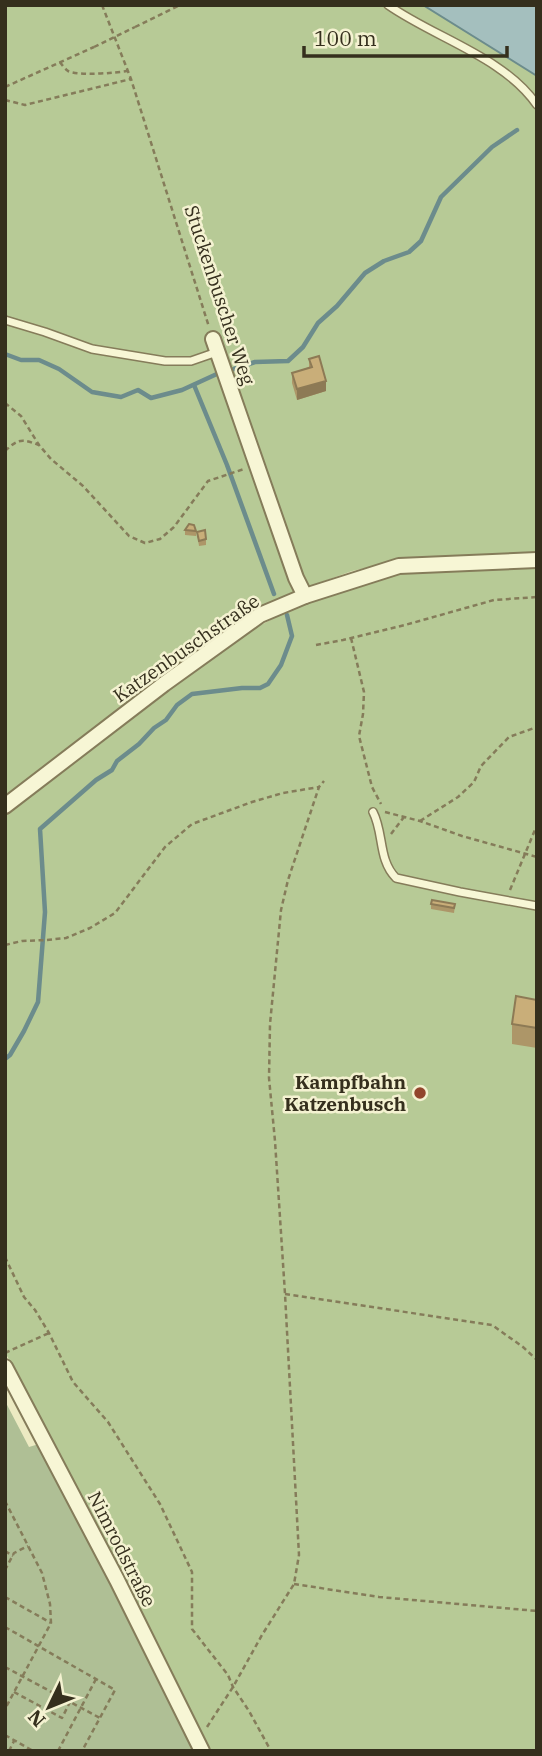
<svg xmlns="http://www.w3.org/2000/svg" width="542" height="1756" viewBox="0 0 542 1756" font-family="'IBM Plex Serif',serif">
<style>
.green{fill:#b7ca96}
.cemetery{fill:#afbf95}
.water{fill:#a4bfbe;stroke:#6c8c8c;stroke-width:2}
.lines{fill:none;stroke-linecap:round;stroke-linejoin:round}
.stream{stroke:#6c8c8c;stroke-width:4.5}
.lane-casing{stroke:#857c5a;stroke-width:10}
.street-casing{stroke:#857c5a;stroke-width:18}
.path{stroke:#857c5a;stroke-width:2.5;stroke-dasharray:5 3.5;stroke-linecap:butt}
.lane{stroke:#f7f6d5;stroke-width:7}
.street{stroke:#f7f6d5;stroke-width:14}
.path-bridge{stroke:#857c5a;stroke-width:2.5;stroke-dasharray:5 3.5;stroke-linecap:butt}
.wall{fill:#ad9668}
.shaded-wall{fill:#8d7a55}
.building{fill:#c9ae79;stroke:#8d7a55;stroke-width:2}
.poi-dot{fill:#92452c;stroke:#f4f2d1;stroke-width:2.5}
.labels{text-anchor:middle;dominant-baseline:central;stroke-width:5;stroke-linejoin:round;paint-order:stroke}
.street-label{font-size:19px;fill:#352f1d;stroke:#f4f2d1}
.poi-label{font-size:19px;font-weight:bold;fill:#352f1d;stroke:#f4f2d1;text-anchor:end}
</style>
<rect width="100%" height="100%" fill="#eceac2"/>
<g class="green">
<path d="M 5,5 L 537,5 L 537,553 L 414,557 L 352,571 L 288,594 L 234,621 L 5,796 Z"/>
<path d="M 537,566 L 537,1751 L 210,1751 L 5,1352 L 5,813 L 241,635 L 294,608 L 315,598 L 403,573 Z"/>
</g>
<path class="cemetery" d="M 5,1401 L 29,1447 L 39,1444 L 172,1702 L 194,1751 L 5,1751 Z"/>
<path class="water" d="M 423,5 L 537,5 L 537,76 Z"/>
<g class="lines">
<g class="stream">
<path d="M 5,354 L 21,360 L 39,360 L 59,369 L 92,392 L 121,397 L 138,390 L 151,398 L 182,390 L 219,373"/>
<path d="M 234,369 L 255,362 L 288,361 L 303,347 L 318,323 L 337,306 L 365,273 L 384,261 L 409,252 L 421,241 L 441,197 L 492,147 L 517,130"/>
<path d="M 194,385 L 227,465 L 274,594"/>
<path d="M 5,1059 L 10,1055 L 24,1031 L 38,1002 L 45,912 L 40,829 L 96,780 L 112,770 L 117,761 L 139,744 L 154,728 L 166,720 L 177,705 L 192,694 L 242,688 L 260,688 L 268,684 L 281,665 L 292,636 L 287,615"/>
</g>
<defs>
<g id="lane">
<path d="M 388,5 C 435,38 504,57 537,105"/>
<path d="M 5,320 L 45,332 L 92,349 L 165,361 L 191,361 L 217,352"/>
<path d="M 373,812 C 384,833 378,860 396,878 L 460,892 L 537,906"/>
</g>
<g id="street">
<path d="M 213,339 L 296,578 L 305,596"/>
<path d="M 5,806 L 164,684 L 260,615 L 305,596 L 399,566 L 537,560"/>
<path d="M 5,1367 L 117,1580 L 202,1751"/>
</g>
</defs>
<use href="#lane" class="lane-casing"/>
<use href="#street" class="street-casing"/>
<g class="path">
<path d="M 102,5 L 131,79 L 209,327"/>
<path d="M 135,27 L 180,5"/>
<path d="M 60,62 C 62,65 65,69 68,71 C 79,76 115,73 127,71"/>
<path d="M 5,87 L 94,47"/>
<path d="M 5,100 L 25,105 L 131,79"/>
<path d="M 5,403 L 21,416 L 39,445 L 51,459 L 83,486 L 129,536 L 145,543 L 160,539 L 174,527 L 208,481 L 244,469"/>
<path d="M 5,451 C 19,438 22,439 39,445"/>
<path d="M 351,638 L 364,692 L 363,714 L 359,736 L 372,787 L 381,804"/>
<path d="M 316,645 L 343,640 L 405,625 L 494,600 L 537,597"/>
<path d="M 385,812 L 420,821 L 462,836 L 537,857"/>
<path d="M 420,821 L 458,797 L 474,782 L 481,766 L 509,737 L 537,727"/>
<path d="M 391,834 L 404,817"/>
<path d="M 510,890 L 537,825"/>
<path d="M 5,945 L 22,941 L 47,940 L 66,938 L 90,928 L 115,913 L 165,847 L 192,824 L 252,802 L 283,793 L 319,787"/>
<path d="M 5,1257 L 24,1297 L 35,1310 L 49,1333 L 73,1382 L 108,1422 L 160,1504 L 192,1572 L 192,1629 L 228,1675 L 233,1687 L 249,1711 L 271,1751"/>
<path d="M 285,1294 L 492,1325 L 523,1347 L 537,1360"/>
<path d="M 5,1353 L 49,1333"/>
<path d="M 5,1501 L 42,1573 L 50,1604 L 51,1623 L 5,1709"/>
<path d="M 5,1551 L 13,1556"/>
<path d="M 5,1570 L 14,1553 L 28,1546"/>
<path d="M 294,1584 L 379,1597 L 537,1611"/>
<path d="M 5,1597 L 51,1623"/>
<path d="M 5,1627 L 115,1690 L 82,1751"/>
<path d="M 5,1667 L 100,1718"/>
<path d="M 14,1692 L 62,1718 L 70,1702"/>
<path d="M 207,1727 L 233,1687 L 262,1635 L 294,1584 L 299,1555 L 285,1294 L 275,1141 L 269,1078 L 270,1024 L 281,910 L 288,880 L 319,787 L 324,781"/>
<path d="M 5,1735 L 33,1751"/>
<path d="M 9,1751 L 14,1741"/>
<path d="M 58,1751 L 96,1679"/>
</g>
<use href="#lane" class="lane"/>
<use href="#street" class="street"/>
<path class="path-bridge" d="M 94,47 L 135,27"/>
</g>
<g class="wall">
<path d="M 309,359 L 326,391 L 297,400 L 292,383 L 292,373 L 309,367 Z"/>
<path d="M 185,530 L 196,531 L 196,536 L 185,535 Z"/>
<path d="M 197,532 L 206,539 L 206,545 L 199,546 Z"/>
<path d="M 431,904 L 455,904 L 454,913 L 431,909 Z"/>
<path d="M 537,1000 L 537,1048 L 512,1044 L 512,1024 Z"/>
</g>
<path class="shaded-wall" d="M 326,381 L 326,391 L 297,400 L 297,389 Z"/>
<g class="building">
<path d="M 319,356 L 326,381 L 297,389 L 292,373 L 312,367 L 309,359 Z"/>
<path d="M 189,524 L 194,525 L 196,531 L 185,530 Z"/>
<path d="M 205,530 L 206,539 L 199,541 L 197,532 Z"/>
<path d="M 432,900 L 455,904 L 454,908 L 431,904 Z"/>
<path d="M 516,996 L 537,1000 L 537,1028 L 512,1024 Z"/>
</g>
<circle class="poi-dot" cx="420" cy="1093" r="7"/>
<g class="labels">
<g class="street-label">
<text transform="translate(220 295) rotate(72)">Stuckenbuscher Weg</text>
<text transform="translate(186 648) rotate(-35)">Katzenbuschstraße</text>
<text transform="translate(122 1549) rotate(63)">Nimrodstraße</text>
</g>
<g class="poi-label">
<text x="406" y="1082">Kampfbahn<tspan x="406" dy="22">Katzenbusch</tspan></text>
</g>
</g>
<rect width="542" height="1756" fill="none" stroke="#352f1d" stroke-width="14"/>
<g transform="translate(49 1707) rotate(227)" stroke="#f4f2d1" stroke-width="5" paint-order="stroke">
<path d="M0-5L12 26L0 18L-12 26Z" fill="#352f1d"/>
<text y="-10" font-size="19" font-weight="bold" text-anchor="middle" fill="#352f1d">N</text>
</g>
<path d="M304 46v10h203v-10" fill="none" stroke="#352f1d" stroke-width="3.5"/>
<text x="314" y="46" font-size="21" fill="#352f1d" stroke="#f4f2d1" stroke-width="5" paint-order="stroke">100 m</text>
</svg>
